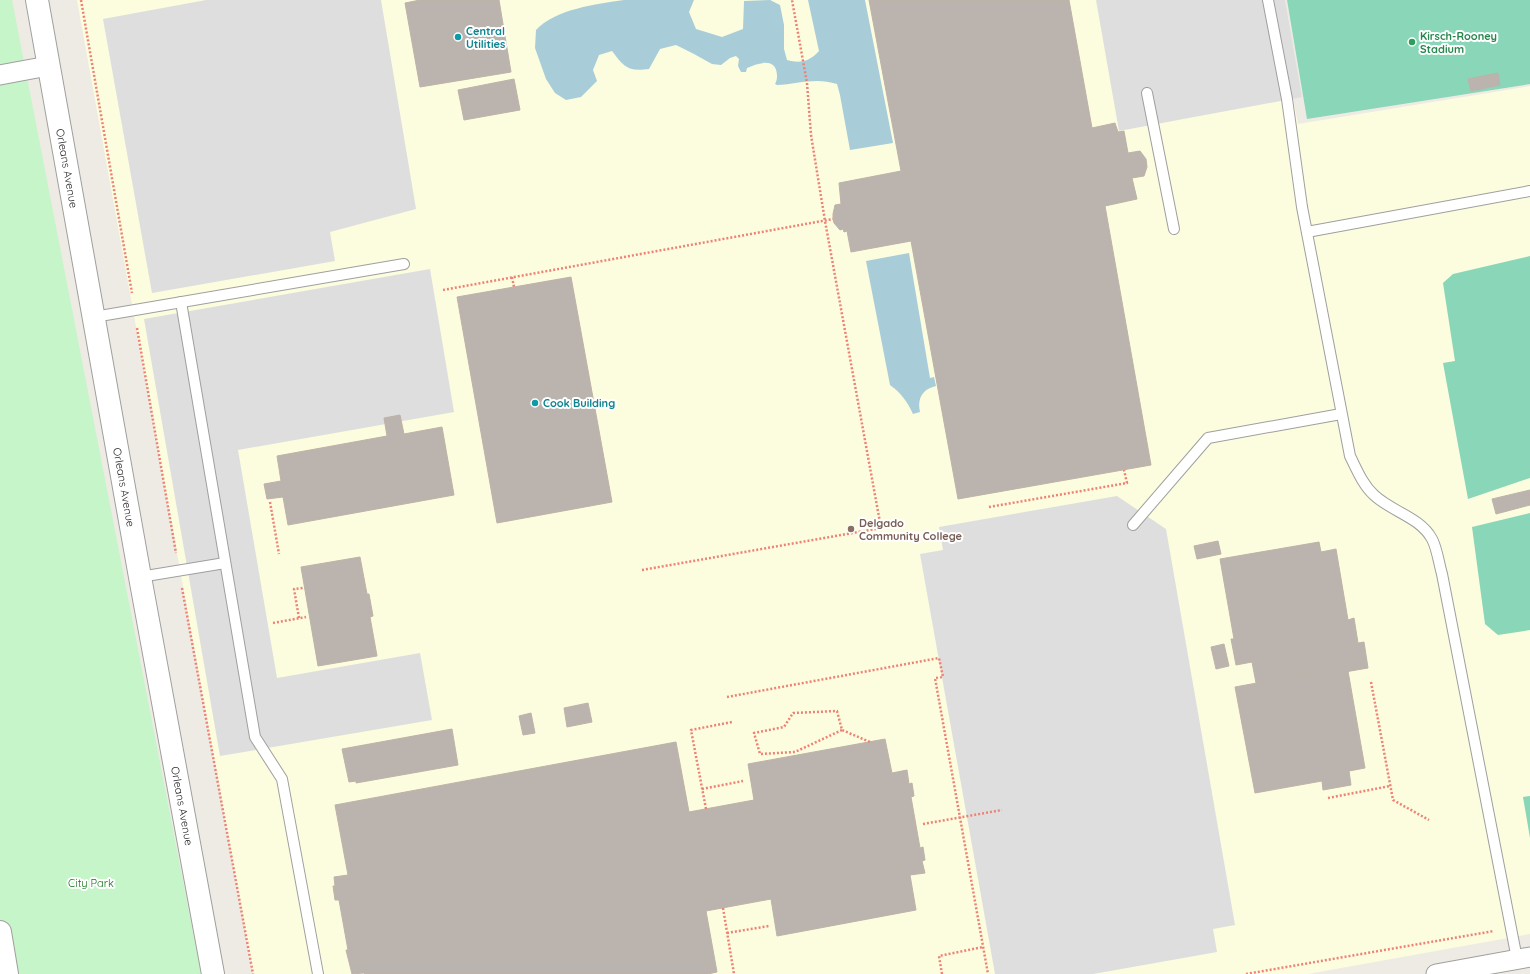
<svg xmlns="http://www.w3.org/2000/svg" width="1530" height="974" viewBox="0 0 1530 974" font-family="Quicksand,sans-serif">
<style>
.education{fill:#fcfcdf}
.park{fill:#c5f5c8}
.pitch{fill:#89d6b8}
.parking{fill:#dedede}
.water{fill:#a8cdd8}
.building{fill:#bbb4ae;stroke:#beb2a8}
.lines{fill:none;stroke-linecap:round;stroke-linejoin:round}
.service-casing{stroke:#9f9f9f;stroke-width:12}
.minor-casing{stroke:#9f9f9f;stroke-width:21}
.tertiary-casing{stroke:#9f9f9f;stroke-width:24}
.path{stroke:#ee8275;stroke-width:2.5;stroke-dasharray:2 2;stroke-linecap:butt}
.service{stroke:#fff;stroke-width:10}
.minor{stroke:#fff;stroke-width:19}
.tertiary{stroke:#fff;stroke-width:22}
.culture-dot{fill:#0f9aa8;stroke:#fff;stroke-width:1.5}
.leisure-dot{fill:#2e9e5b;stroke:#fff;stroke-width:1.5}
.education-dot{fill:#8d6e63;stroke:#fff;stroke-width:1.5}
.labels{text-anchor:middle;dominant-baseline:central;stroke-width:4;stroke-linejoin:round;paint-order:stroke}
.culture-label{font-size:11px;font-weight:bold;fill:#0d838f;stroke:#fff;text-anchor:start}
.leisure-label{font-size:11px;font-weight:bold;fill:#27864d;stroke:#fff;text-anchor:start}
.street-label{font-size:11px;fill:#1e1e1e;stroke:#fff}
.education-label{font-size:11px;font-weight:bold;fill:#785e54;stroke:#fff;text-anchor:start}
.park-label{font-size:11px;fill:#15721c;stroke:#fff}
</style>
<rect width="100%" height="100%" fill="#eeebe4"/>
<path class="education" d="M 77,0 L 1274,0 L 1298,124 L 1530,86 L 1530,934 L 1308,974 L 253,974 Z"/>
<path class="park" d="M 0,0 L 12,0 L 201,974 L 0,974 Z"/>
<g class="pitch">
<path d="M 1287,0 L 1530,0 L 1530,84 L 1307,119 Z"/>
<path d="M 1530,256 L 1530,478 L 1468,499 L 1443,363 L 1455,361 L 1443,283 L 1453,274 Z"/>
<path d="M 1530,513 L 1530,630 L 1498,635 L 1485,624 L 1472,527 Z"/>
<path d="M 1530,796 L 1530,838 L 1523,797 Z"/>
</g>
<g class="parking">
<path d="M 206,0 L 381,0 L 416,209 L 330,232 L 335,261 L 152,293 L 103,19 Z"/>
<path d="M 1096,0 L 1285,0 L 1302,97 L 1119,131 Z"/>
<path d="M 430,269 L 454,412 L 238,450 L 277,678 L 420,653 L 432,720 L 220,756 L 144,319 Z"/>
<path d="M 1117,496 L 1166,529 L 1235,925 L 1213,929 L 1217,952 L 1093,974 L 995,974 L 920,554 L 943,550 L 939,527 Z"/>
</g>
<g class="water">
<path d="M 624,0 L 694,0 L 689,12 L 696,29 L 722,37 L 743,29 L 744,1 L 770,0 L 780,5 L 784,25 L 784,49 L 787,60 C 801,64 810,61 819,51 L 808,0 L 865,0 L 893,143 L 850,150 L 840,95 L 837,84 C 816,77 797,84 777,85 L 775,84 C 777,80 777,79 777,75 C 776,57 758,63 747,68 L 746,72 L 741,72 L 738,66 L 739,59 L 736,56 L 730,58 L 721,65 L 712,64 L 694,54 L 676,45 L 660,49 L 649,69 C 628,72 624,67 612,51 L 599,55 L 593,70 L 597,81 L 581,97 L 566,100 L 555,93 L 546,79 L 535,48 L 536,30 C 556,9 596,4 624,0 Z"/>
<path d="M 909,253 L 930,378 L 934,377 L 936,386 C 922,389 917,399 920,412 L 913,414 C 907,401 901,393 890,385 L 866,261 Z"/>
</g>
<g class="building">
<path d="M 420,0 L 499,0 L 511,72 L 420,87 L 405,3 Z"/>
<path d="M 869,0 L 1069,0 L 1092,128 L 1115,123 L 1118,132 L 1124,131 L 1128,153 L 1140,151 L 1146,159 L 1147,167 L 1144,176 L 1132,178 L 1137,199 L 1105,206 L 1151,465 L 958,499 L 911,241 L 851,252 L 847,231 L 844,232 L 843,229 L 840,230 L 834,223 L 833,219 L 833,214 L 835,205 L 841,204 L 839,183 L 901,171 Z"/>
<path d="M 1498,73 L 1500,85 L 1471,91 L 1468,79 Z"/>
<path d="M 514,79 L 520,110 L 464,120 L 458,90 Z"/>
<path d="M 571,277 L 612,502 L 497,523 L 457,297 Z"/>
<path d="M 400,415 L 404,434 L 442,427 L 454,495 L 288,525 L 283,497 L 267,499 L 264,484 L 281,481 L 277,456 L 387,436 L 384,418 Z"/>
<path d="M 1530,490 L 1530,505 L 1496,514 L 1492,499 Z"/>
<path d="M 1218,541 L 1221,554 L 1197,559 L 1194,546 Z"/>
<path d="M 1319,542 L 1321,552 L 1336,549 L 1348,620 L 1354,618 L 1358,643 L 1364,642 L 1368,668 L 1339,673 L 1338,663 L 1327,666 L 1328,670 L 1256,683 L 1252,662 L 1236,665 L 1231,639 L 1234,639 L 1220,559 Z"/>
<path d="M 360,557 L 367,594 L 369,594 L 373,616 L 370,617 L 377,656 L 318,666 L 301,567 Z"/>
<path d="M 1224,644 L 1229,666 L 1216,669 L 1211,647 Z"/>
<path d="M 1338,663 L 1339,673 L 1348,671 L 1365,768 L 1349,771 L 1351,785 L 1323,790 L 1322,781 L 1255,793 L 1235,687 L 1328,670 L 1327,666 Z"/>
<path d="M 588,703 L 592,722 L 567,727 L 564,708 Z"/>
<path d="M 531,713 L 535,733 L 523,735 L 519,716 Z"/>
<path d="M 452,729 L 458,765 L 356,783 L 356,781 L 349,782 L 342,749 Z"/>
<path d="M 885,739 L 892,773 L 907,770 L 909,784 L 912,783 L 914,796 L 911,797 L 920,848 L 923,847 L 925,860 L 922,861 L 925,873 L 910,875 L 916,910 L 777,936 L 771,899 L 706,911 L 717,972 L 708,974 L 365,974 L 364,973 L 352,974 L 346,950 L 348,950 L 339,900 L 335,900 L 333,886 L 335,886 L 334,877 L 348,875 L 335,805 L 676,742 L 689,812 L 754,800 L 748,764 Z"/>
</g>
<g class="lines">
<defs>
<g id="service">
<path d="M 1268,0 L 1287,99 L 1302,207 L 1350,456 C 1357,470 1363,485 1374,495 C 1392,512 1420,517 1432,539 C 1437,548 1439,564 1442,574 L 1517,959"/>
<path d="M 1147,93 L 1174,229"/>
<path d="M 1307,232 L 1530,191"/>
<path d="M 181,302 L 255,737 L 282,779 L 318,974"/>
<path d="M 94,317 L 404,264"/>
<path d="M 1133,525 L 1208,438 L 1341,414"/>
<path d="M 140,577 L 225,563"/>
</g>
<g id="minor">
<path d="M 0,75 L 48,66"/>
<path d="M 1436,974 L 1530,957"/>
</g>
<g id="tertiary">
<path id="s1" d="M 37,0 L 140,577 L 213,974"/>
<path d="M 0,932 L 7,974"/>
</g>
</defs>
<use href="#service" class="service-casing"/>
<use href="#minor" class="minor-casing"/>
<use href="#tertiary" class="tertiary-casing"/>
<g class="path">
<path d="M 81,0 L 132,293"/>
<path d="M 512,277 L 514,287"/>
<path d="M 443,290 L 833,219"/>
<path d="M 137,328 L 176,553"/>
<path d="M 270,502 L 279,554"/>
<path d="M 989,507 L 1127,483 L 1124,470"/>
<path d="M 642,570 L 881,528 L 825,221 L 811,135 L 807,83 L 792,0"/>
<path d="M 182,588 L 253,974"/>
<path d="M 299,618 L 294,589 L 303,588"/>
<path d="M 273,623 L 306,617"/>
<path d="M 1371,682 L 1393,800 L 1429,820"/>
<path d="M 727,697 L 939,658 L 943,677 L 935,678 L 988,974"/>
<path d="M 842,730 L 795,752 L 760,754 L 754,733 L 784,727 L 793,713 L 837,711 L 842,730 L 870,742"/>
<path d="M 702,789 L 743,781"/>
<path d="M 1328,798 L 1390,786"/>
<path d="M 706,809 L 691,730 L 732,722"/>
<path d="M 923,824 L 1002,810"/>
<path d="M 723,908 L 734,974"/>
<path d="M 727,933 L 769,926"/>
<path d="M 942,974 L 939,956 L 983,947"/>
<path d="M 1246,974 L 1494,931"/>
</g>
<use href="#service" class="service"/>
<use href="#minor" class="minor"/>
<use href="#tertiary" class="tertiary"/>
</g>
<g class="culture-dot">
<circle cx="458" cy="37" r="4"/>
<circle cx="535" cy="403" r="4"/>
</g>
<circle class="leisure-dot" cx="1412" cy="42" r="4"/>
<circle class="education-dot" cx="851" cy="529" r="4"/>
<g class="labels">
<g class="culture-label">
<text x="466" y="31">Central<tspan x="466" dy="13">Utilities</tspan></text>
<text x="543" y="403">Cook Building</text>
</g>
<g class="leisure-label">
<text x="1420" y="36">Kirsch-Rooney<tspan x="1420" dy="13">Stadium</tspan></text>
</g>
<g class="street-label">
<text stroke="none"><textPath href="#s1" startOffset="171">Orleans Avenue</textPath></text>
<text stroke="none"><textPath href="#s1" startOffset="495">Orleans Avenue</textPath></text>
<text stroke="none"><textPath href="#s1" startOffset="819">Orleans Avenue</textPath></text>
</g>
<g class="education-label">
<text x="859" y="523">Delgado<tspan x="859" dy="13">Community College</tspan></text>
</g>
<g class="park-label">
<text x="91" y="883">City Park</text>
</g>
</g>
</svg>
